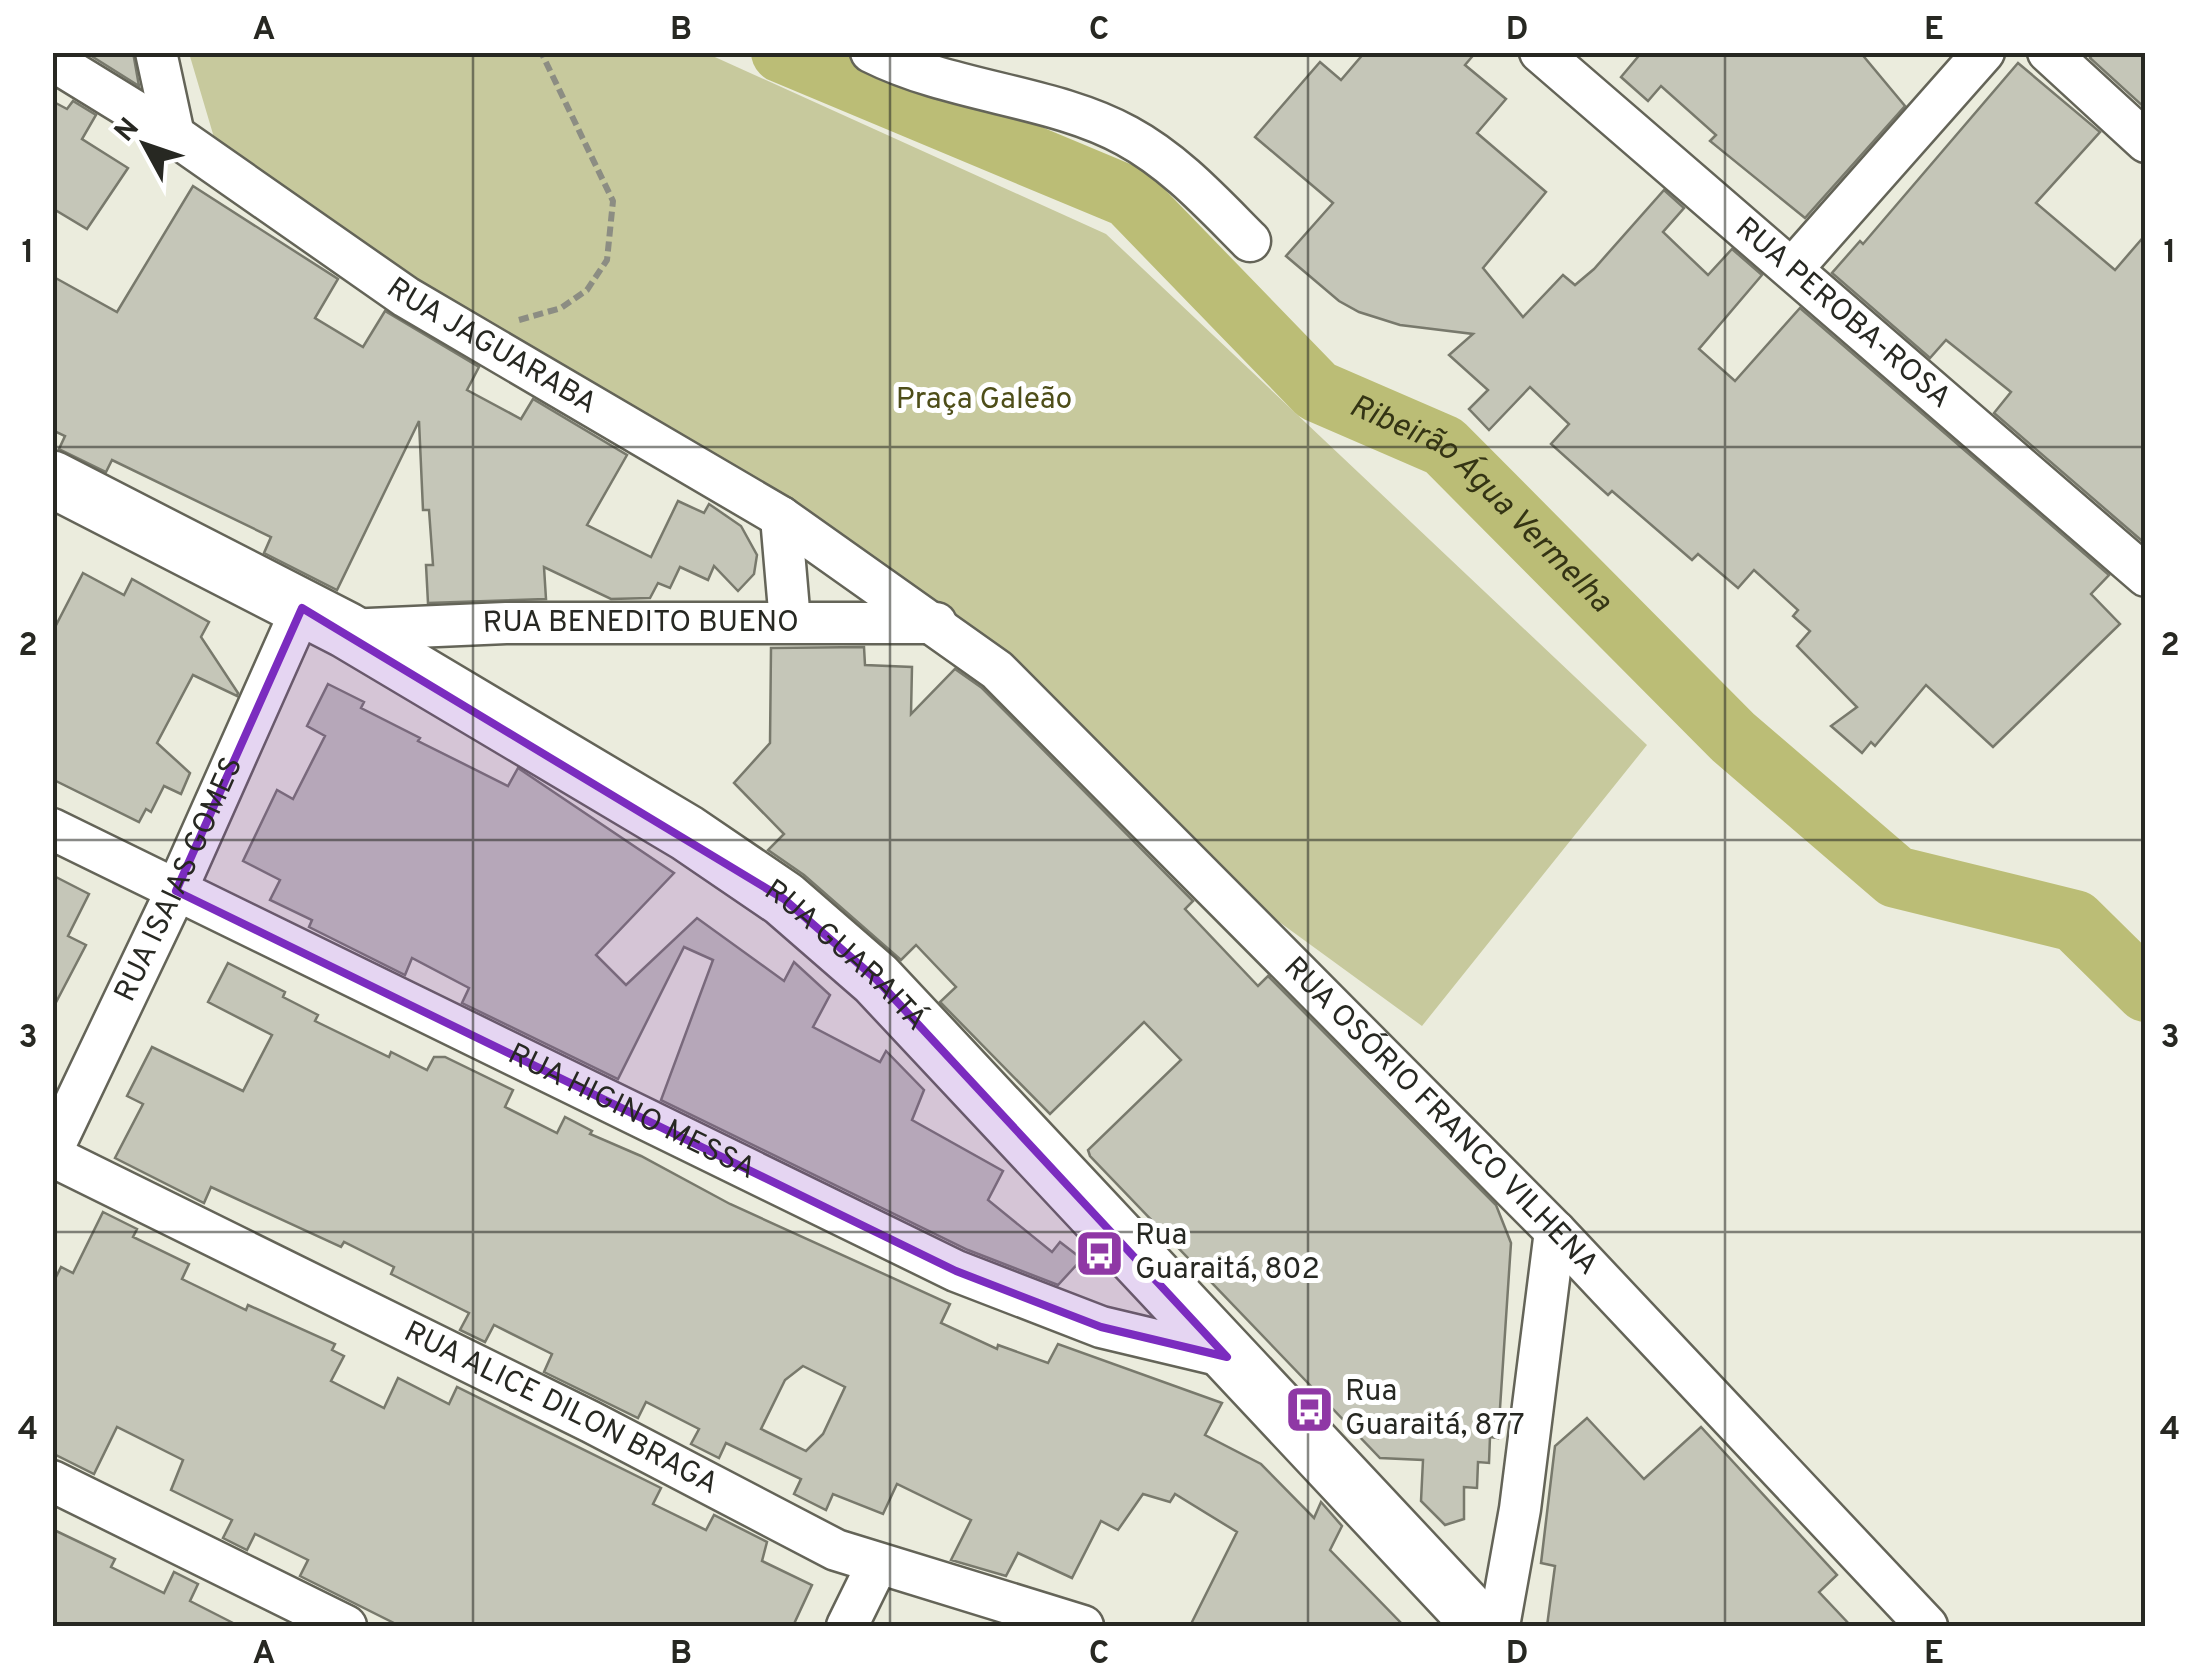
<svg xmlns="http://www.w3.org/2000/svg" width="2198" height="1679" viewBox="0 0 2198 1679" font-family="Overpass,sans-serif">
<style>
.green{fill:#c7c99d}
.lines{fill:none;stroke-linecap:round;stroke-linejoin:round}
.river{stroke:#bbbd76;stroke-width:62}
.building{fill:#c5c6b8;stroke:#78796c;stroke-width:2.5;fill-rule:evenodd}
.street-casing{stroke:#646458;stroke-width:45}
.secondary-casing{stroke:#646458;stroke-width:60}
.path{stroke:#8c8d83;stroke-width:6;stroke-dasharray:10 5;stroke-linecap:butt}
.street{stroke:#fff;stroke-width:40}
.secondary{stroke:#fff;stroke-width:55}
.marked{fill:#7b2cbf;fill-opacity:0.2;stroke:#7b2cbf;stroke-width:8;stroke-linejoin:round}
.grid{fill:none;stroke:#272822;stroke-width:2.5;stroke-opacity:0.55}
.labels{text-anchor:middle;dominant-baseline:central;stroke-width:10;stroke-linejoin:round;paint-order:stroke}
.street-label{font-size:30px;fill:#272822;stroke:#fff}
.park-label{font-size:30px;fill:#4e4e19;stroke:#fff}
.poi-label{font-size:30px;fill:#272822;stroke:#fff;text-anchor:start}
.water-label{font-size:32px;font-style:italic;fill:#343414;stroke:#fff}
.neatline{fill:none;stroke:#272822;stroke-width:4}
.grid-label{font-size:32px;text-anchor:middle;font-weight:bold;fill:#272822}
</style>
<rect width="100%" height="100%" fill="#ebecdd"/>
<path class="green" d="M 189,53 L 706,53 L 1106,234 L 1647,745 L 1422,1026 L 1241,894 L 962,624 L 226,178 Z"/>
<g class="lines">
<path class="river" id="s1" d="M 782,52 L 1129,197 L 1317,391 L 1444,446 L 1733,737 L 1896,877 L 2075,921 L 2146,991"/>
</g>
<g class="building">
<path d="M 85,52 L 133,52 L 139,86 Z"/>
<path d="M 1365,52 L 1476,52 L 1465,65 L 1506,99 L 1477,133 L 1546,192 L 1483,268 L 1523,317 L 1563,275 L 1575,285 L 1594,269 L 1664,190 L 1684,208 L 1663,232 L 1708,275 L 1732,249 L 1762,275 L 1699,349 L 1735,381 L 1800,308 L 2109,575 L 2091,594 L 2120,624 L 1993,747 L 1926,685 L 1875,746 L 1871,742 L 1862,753 L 1831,726 L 1857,707 L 1797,646 L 1810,631 L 1793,616 L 1798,610 L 1754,570 L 1738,588 L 1698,554 L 1692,560 L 1612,491 L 1608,495 L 1551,444 L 1569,424 L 1530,387 L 1489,430 L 1469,409 L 1488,390 L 1449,355 L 1473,334 L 1400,325 L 1359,312 L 1339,301 L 1286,256 L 1333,203 L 1255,137 L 1320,62 L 1341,80 Z"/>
<path d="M 1642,52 L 1860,52 L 1905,106 L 1805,218 L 1710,141 L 1716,135 L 1661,86 L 1648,101 L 1621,77 Z"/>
<path d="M 2095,52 L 2146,52 L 2146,109 L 2090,58 Z"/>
<path d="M 2018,63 L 2100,132 L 2036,203 L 2115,270 L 2146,234 L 2146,536 L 2141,540 L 1994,413 L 2011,392 L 1946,340 L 1930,358 L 1832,273 L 1860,241 L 1863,244 Z"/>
<path d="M 52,101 L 67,109 L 73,101 L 96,115 L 82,139 L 128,168 L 87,229 L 52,208 Z"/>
<path d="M 193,186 L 338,279 L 315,318 L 363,347 L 385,311 L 479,367 L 467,390 L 521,419 L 533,399 L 627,455 L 587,525 L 651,557 L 678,501 L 704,513 L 709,504 L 741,526 L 757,555 L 754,574 L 738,591 L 714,566 L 708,580 L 680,567 L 670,588 L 658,583 L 650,598 L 611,599 L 544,567 L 546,599 L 428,603 L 426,565 L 433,565 L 429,510 L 423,510 L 419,421 L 337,590 L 264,553 L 271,537 L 112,460 L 106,472 L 59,449 L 65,436 L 52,430 L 52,276 L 117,312 Z"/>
<path d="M 83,573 L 124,595 L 132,579 L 209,622 L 201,637 L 238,693 L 237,696 L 193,675 L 157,743 L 190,773 L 181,794 L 164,786 L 151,812 L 146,809 L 139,822 L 52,779 L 52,633 Z"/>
<path d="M 864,647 L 865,665 L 912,667 L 911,714 L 955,669 L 982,688 L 1193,901 L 1185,909 L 1258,986 L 1268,976 L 1496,1205 L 1511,1243 L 1498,1438 L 1490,1437 L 1489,1463 L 1478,1462 L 1477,1488 L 1464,1487 L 1464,1519 L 1445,1525 L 1421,1501 L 1423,1460 L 1380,1458 L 1090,1156 L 1088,1150 L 1181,1060 L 1144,1022 L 1050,1114 L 940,1002 L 956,987 L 916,945 L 901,960 L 804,875 L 768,850 L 784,834 L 734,783 L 770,743 L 771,648 Z"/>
<path d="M 328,684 L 364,702 L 361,708 L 420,738 L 418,741 L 508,786 L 518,768 L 674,873 L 596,955 L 626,985 L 697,918 L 784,981 L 794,962 L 830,995 L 813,1027 L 880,1062 L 886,1051 L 924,1090 L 912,1120 L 1003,1171 L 988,1200 L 1052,1252 L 1060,1242 L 1082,1259 L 1058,1285 L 968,1250 L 661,1100 L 713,960 L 684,947 L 618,1079 L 462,1003 L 469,988 L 412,958 L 405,975 L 309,927 L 312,920 L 270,900 L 280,880 L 243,861 L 277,790 L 293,799 L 325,736 L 307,726 Z"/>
<path d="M 52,875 L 89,894 L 68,936 L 86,945 L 52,1010 Z"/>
<path d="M 228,963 L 285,992 L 283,997 L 318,1015 L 315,1021 L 389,1057 L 391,1052 L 427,1070 L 434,1057 L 445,1057 L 513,1090 L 505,1107 L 557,1133 L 565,1117 L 592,1131 L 590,1134 L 641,1156 L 730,1204 L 950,1304 L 941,1323 L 997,1349 L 998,1345 L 1048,1363 L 1058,1344 L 1222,1403 L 1205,1435 L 1261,1464 L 1314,1518 L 1321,1502 L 1342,1526 L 1330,1550 L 1404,1626 L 1190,1626 L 1237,1532 L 1175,1494 L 1170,1502 L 1143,1494 L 1118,1530 L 1101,1521 L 1072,1578 L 1018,1553 L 1006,1576 L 951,1560 L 971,1520 L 897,1484 L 883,1514 L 833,1494 L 826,1510 L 794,1494 L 801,1479 L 726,1443 L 719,1458 L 691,1444 L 699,1429 L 646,1402 L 638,1418 L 544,1372 L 552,1354 L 494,1325 L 485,1342 L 460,1330 L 469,1313 L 391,1274 L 394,1267 L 344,1242 L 341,1247 L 211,1187 L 204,1203 L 115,1158 L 143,1104 L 127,1096 L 152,1047 L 243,1091 L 272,1035 L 208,1002 ZM 803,1366 L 845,1387 L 823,1434 L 806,1451 L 761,1429 L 785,1380 Z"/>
<path d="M 103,1212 L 137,1229 L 133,1237 L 189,1264 L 182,1279 L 246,1310 L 248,1305 L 335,1344 L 332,1350 L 344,1356 L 331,1381 L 384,1408 L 398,1378 L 449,1404 L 457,1387 L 661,1488 L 653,1504 L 706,1530 L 714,1515 L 767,1542 L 762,1561 L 812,1585 L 793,1626 L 400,1626 L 300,1576 L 308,1560 L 255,1534 L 247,1550 L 223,1538 L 232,1520 L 171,1490 L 183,1460 L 117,1427 L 94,1474 L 52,1453 L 52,1285 L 61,1267 L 73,1273 Z"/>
<path d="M 1587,1418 L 1644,1479 L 1701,1427 L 1837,1575 L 1819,1592 L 1851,1626 L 1547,1626 L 1555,1566 L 1541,1563 L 1555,1446 Z"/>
<path d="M 52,1529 L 115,1559 L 111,1567 L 164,1593 L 174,1572 L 198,1584 L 190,1601 L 239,1626 L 52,1626 Z"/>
</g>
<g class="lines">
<defs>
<g id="street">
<path d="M 156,52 L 174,135"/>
<path d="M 871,52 C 953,93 1053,95 1127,136 C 1175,162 1212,203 1250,241"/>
<path id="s2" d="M 1540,52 L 2146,576"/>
<path d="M 2048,52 L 2146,142"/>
<path id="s3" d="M 52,60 L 174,135 L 406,297 L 781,517 L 997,670 L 1555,1231 L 1927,1626"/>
<path d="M 1792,269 L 1984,52"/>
<path d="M 781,517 L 790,622"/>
<path id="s4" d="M 346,630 L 506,623 L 936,623"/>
<path id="s5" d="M 52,829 L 956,1271 L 1101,1327 L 1227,1357"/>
<path id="s6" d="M 52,1151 L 176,891 L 302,608"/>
<path id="s7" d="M 52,1156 L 591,1422 L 836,1550 L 1083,1626"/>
<path d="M 52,1481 L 346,1626"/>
<path d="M 847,1626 L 877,1565"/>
<path d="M 1499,1626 L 1520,1509 L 1555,1231"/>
</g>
<g id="secondary">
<path id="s8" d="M 52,479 L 346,630 L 687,833 L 784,899 L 876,979 L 1482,1626"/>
</g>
</defs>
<use href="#street" class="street-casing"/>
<use href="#secondary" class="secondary-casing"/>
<path class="path" d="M 519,320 L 561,308 L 587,290 L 607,260 L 613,201 L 541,52"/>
<use href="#street" class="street"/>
<use href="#secondary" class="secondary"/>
</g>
<path class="marked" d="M 302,608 L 784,899 L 876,979 L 1227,1357 L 1101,1327 L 956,1271 L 176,891 Z"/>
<path class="grid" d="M 473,52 L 473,1626M 890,52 L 890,1626M 1308,52 L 1308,1626M 1725,52 L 1725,1626M 52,447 L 2146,447M 52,840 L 2146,840M 52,1232 L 2146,1232"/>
<defs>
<symbol id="bus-square" viewBox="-11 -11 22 22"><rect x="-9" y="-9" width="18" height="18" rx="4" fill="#8f38a5" stroke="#fff"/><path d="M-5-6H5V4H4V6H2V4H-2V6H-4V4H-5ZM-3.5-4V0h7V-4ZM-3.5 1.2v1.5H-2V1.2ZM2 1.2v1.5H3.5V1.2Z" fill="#fff"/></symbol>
</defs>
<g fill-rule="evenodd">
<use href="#bus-square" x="1072" y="1226" width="55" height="55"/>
<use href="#bus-square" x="1282" y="1382" width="55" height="55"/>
</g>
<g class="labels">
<g class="street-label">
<text stroke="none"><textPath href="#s2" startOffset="400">RUA PEROBA-ROSA</textPath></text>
<text stroke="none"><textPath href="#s3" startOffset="525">RUA JAGUARABA</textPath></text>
<text stroke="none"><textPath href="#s4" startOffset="295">RUA BENEDITO BUENO</textPath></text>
<text stroke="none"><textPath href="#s6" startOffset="300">RUA ISAIAS GOMES</textPath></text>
<text stroke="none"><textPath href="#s8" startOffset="928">RUA GUARAITÁ</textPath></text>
<text stroke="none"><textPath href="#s5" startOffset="645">RUA HIGINO MESSA</textPath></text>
<text stroke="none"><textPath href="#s3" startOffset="1755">RUA OSÓRIO FRANCO VILHENA</textPath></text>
<text stroke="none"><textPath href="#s7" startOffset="568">RUA ALICE DILON BRAGA</textPath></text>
</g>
<g class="park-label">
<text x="984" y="400">Praça Galeão</text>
</g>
<g class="poi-label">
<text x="1135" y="1236">Rua<tspan x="1135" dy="34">Guaraitá, 802</tspan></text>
<text x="1345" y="1392">Rua<tspan x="1345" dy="34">Guaraitá, 877</tspan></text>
</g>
<g class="water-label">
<text stroke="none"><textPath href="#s1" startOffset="848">Ribeirão Água Vermelha</textPath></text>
</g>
</g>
<rect width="2198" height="1679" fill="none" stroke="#ffffff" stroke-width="110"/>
<g transform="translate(145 145) rotate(310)" stroke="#ffffff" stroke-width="8" paint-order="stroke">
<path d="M0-8L18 38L0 25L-18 38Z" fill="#272822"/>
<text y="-15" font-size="28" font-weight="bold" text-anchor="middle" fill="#272822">N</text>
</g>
<rect x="55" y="55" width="2088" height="1569" class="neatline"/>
<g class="grid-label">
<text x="264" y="39">A</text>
<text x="681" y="39">B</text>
<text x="1099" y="39">C</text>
<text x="1517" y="39">D</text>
<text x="1934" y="39">E</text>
<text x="28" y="262">1</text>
<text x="2170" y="262">1</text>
<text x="28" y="655">2</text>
<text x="2170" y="655">2</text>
<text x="28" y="1047">3</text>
<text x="2170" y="1047">3</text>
<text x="28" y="1439">4</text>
<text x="2170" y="1439">4</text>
<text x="264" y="1663">A</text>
<text x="681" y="1663">B</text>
<text x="1099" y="1663">C</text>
<text x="1517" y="1663">D</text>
<text x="1934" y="1663">E</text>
</g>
</svg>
